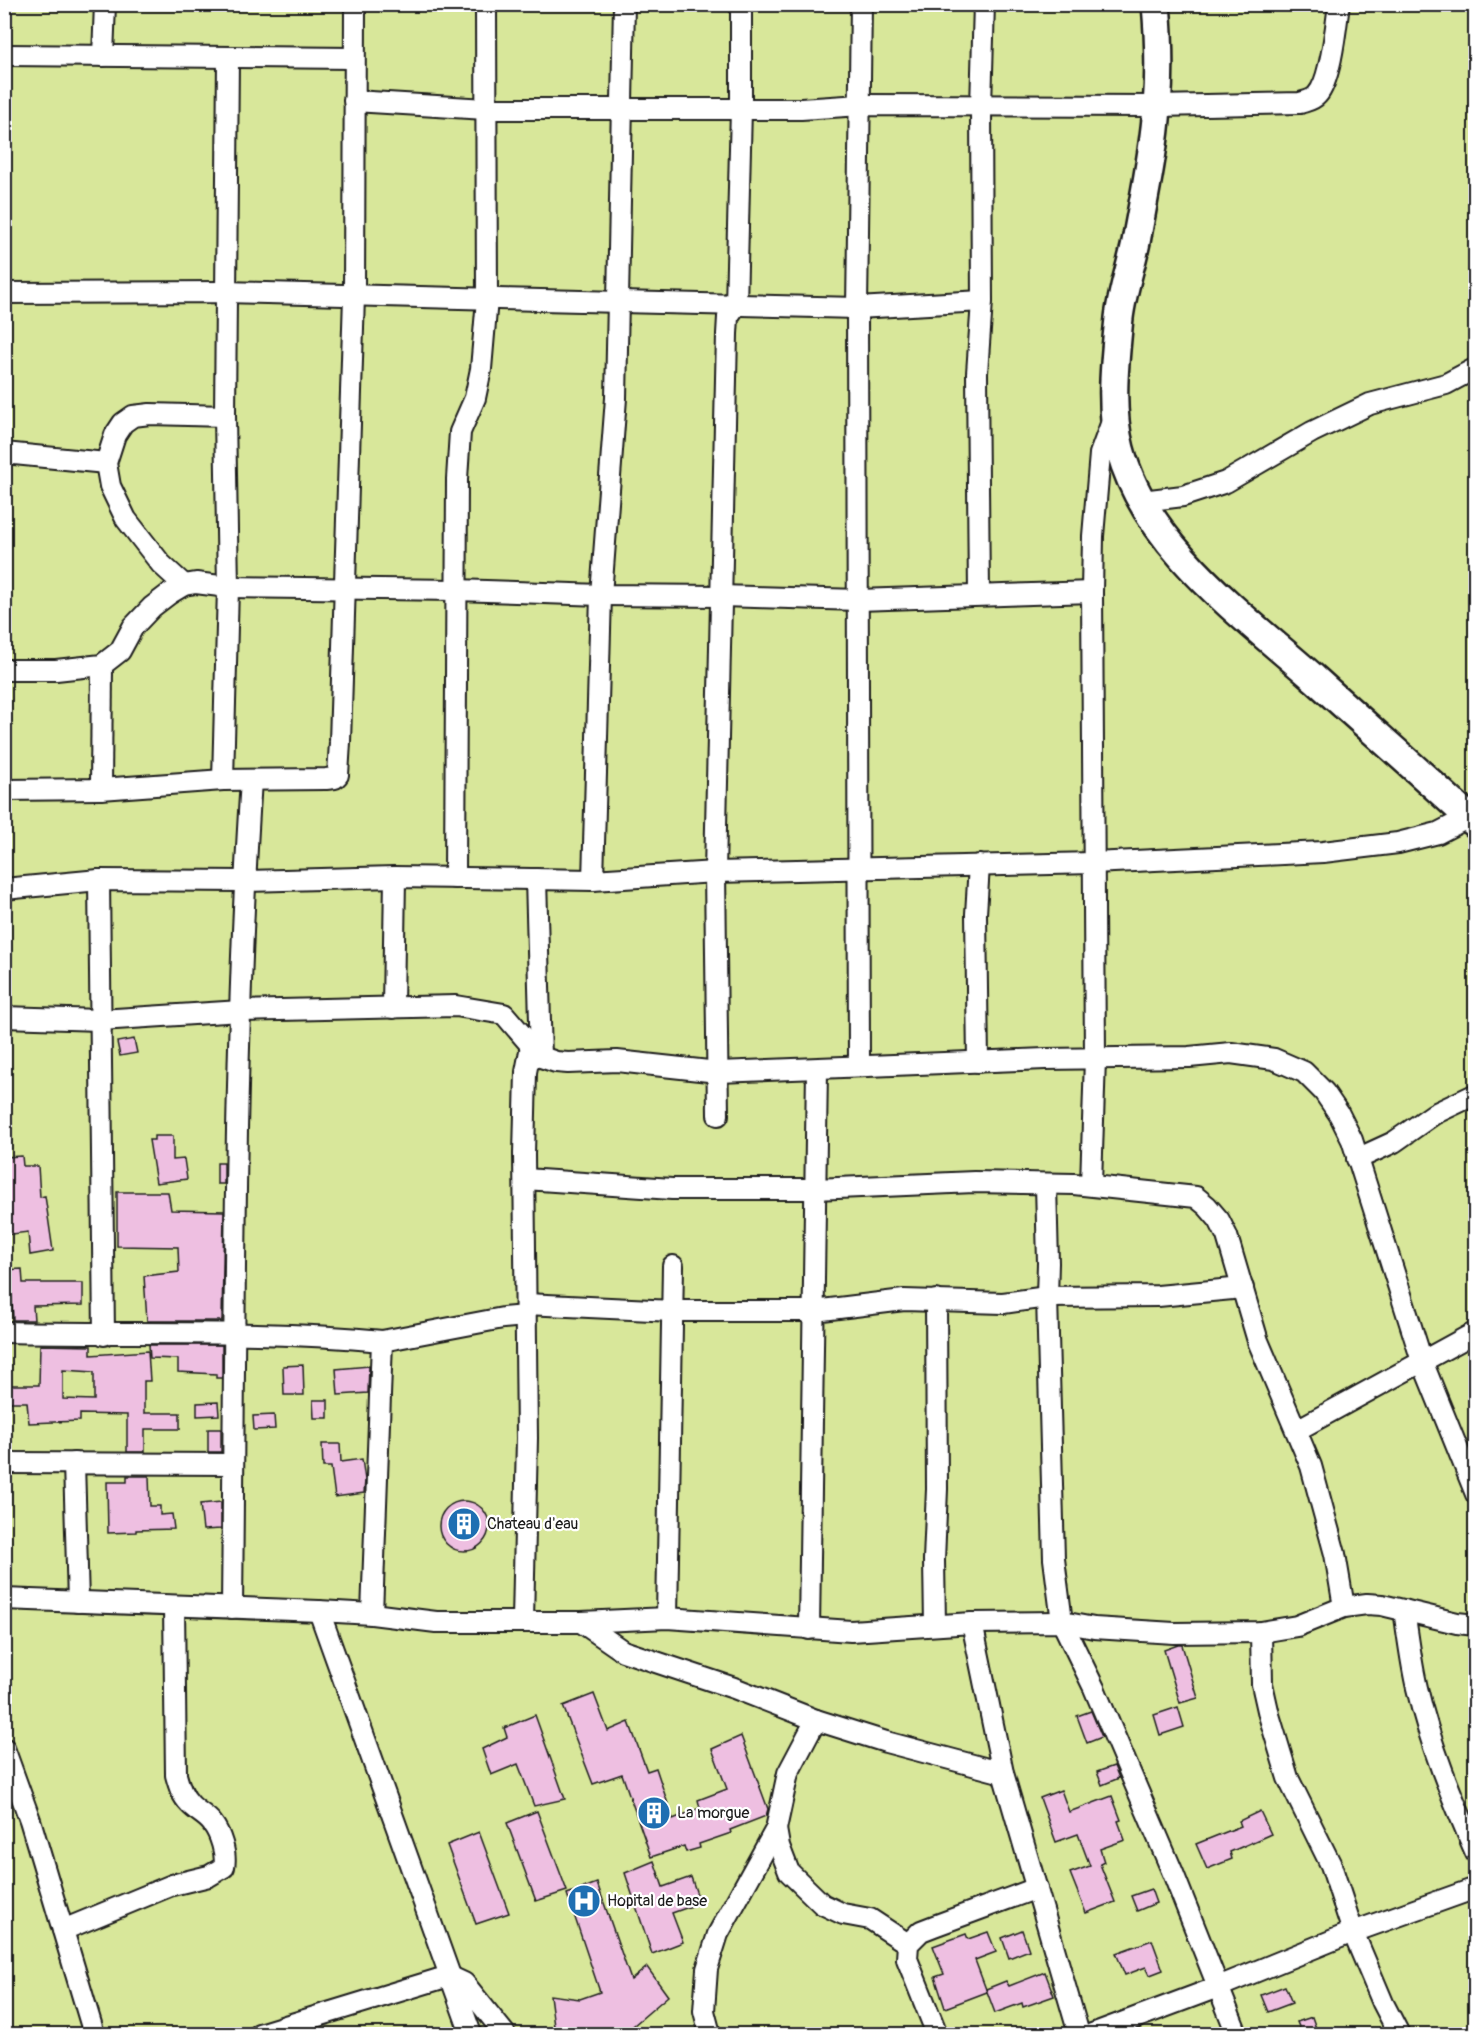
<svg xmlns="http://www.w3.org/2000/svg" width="1480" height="2039" viewBox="0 0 1480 2039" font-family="Pangolin,sans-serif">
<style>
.green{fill:#d8e79a;stroke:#7a825b;stroke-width:1.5}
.building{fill:#eebfe1;stroke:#1c1c1c;stroke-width:1.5;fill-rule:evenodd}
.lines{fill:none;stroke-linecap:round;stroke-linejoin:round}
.street-casing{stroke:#1c1c1c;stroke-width:24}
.secondary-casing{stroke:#1c1c1c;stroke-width:32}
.street{stroke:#fff;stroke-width:20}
.secondary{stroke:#fff;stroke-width:27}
.labels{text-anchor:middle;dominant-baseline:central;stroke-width:4.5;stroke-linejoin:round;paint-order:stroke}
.poi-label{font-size:16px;fill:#1c1c1c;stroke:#fff;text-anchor:start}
</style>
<rect width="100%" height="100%" fill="#fff"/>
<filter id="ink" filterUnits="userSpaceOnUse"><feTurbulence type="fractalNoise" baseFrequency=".0167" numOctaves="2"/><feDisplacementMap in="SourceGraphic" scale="12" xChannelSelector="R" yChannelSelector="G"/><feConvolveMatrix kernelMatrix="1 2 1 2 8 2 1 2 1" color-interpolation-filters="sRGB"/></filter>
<g filter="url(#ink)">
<rect class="green" x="5" y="5" width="1470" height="2029"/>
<g class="building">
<path d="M 134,1039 L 137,1053 L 120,1056 L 117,1042 Z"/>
<path d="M 154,1136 L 173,1136 L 173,1160 L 184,1159 L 187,1179 L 156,1183 L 149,1140 L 154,1140 Z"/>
<path d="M 22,1156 L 23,1166 L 38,1166 L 40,1197 L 45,1196 L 53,1251 L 30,1255 L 28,1232 L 4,1235 L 4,1157 Z"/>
<rect x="217" y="1163" width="7" height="21"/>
<path d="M 117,1192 L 168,1192 L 171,1210 L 224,1211 L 222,1321 L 147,1321 L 144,1276 L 179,1272 L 178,1247 L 117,1246 Z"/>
<path d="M 22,1269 L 23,1283 L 83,1283 L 83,1305 L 33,1306 L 34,1320 L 13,1320 L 11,1287 L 4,1287 L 4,1270 Z"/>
<path d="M 40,1345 L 91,1346 L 91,1355 L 148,1351 L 150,1381 L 144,1381 L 144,1413 L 180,1413 L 180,1429 L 145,1429 L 145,1452 L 127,1452 L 127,1415 L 80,1414 L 80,1421 L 29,1423 L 27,1402 L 4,1402 L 4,1385 L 39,1385 ZM 63,1370 L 94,1372 L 94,1400 L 63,1399 Z"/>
<path d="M 149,1345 L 222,1345 L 222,1378 L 216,1378 L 216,1374 L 178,1372 L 178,1359 L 150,1358 Z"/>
<path d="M 303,1365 L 304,1395 L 284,1395 L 283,1366 Z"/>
<path d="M 369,1366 L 368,1393 L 338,1395 L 336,1369 Z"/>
<path d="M 313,1400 L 328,1400 L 328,1418 L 314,1418 Z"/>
<path d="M 218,1402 L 219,1415 L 197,1416 L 197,1403 Z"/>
<path d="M 274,1415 L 275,1429 L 254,1430 L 253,1416 Z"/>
<rect x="208" y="1429" width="13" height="23"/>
<path d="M 322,1444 L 340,1444 L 341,1462 L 362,1459 L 365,1480 L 364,1493 L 335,1497 L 331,1467 L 323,1467 Z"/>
<path d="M 127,1476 L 149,1476 L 150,1506 L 160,1506 L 160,1515 L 172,1514 L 174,1529 L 136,1530 L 136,1532 L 108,1533 L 107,1482 L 127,1482 Z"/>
<circle cx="464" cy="1526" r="25"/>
<path d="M 221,1502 L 221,1529 L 203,1530 L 200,1504 Z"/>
<path d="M 1178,1645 L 1182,1645 L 1198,1698 L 1180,1703 L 1164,1650 Z"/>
<path d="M 594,1694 L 608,1731 L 629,1722 L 647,1771 L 656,1768 L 673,1819 L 700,1808 L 698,1800 L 727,1789 L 712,1749 L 741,1736 L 768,1809 L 766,1816 L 730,1830 L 731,1833 L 699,1844 L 700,1848 L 686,1852 L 684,1846 L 651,1857 L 622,1774 L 593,1784 L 563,1706 Z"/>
<path d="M 1178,1707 L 1184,1727 L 1160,1735 L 1154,1715 Z"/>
<path d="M 1091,1711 L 1102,1737 L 1087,1743 L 1077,1716 Z"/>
<path d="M 535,1715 L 565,1799 L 534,1806 L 518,1764 L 491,1775 L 482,1749 L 507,1737 L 504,1728 Z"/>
<path d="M 1114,1766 L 1119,1778 L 1102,1785 L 1097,1772 Z"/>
<path d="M 1061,1790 L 1069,1812 L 1112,1796 L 1121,1820 L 1118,1821 L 1125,1840 L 1100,1849 L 1104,1862 L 1100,1864 L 1115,1902 L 1086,1913 L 1070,1873 L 1090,1866 L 1078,1834 L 1056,1842 L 1040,1798 Z"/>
<path d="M 537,1811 L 567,1891 L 536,1901 L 507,1823 Z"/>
<path d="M 1260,1811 L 1271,1834 L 1230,1852 L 1232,1859 L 1207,1869 L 1196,1844 L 1241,1826 L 1239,1821 Z"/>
<path d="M 479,1832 L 509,1913 L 476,1924 L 447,1845 Z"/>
<path d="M 654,1861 L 663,1887 L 691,1877 L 700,1903 L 672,1913 L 683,1942 L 652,1954 L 625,1873 Z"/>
<path d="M 597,1883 L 631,1980 L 647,1967 L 668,1996 L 633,2026 L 636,2034 L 555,2034 L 550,1995 L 580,1999 L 600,1992 L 567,1894 Z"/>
<path d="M 1151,1889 L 1156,1903 L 1137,1911 L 1131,1896 Z"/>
<path d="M 1022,1930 L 1029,1950 L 1009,1958 L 1002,1938 Z"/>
<path d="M 988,1932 L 996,1952 L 975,1960 L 987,1992 L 945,2008 L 935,1977 L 944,1974 L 933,1946 L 966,1934 L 968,1939 Z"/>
<path d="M 1152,1940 L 1163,1970 L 1150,1975 L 1146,1967 L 1125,1975 L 1116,1953 Z"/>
<path d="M 1045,1972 L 1054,1996 L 1023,2007 L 1022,2003 L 995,2013 L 986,1989 L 1006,1981 L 1009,1986 Z"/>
<path d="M 1285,1986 L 1292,2003 L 1268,2012 L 1261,1995 Z"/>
<path d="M 1312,2017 L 1318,2034 L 1302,2034 L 1297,2022 Z"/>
</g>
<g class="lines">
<defs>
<g id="street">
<path d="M 4,55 L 354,58"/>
<path d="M 103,56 L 105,4"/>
<path d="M 354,101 L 486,109 L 801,109 L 861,105 L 1157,106 L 1300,103 C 1306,101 1313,100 1317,95 C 1331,80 1336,26 1339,4"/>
<path d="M 4,293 L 225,292 L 857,308 L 982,301"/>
<path d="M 4,453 L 106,463"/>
<path d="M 1142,501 L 1183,496 L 1226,482 L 1312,432 L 1370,404 L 1446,384 L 1476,368"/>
<path d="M 184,585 L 161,564 L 126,519 L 110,486 L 106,463 L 115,435 L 123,423 L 133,416 L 150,414 L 225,416"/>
<path d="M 979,595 L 977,373 L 982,301 L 981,106 L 984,4"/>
<path d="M 4,670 L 56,670 L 102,665 L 120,651 L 133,627 L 152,607 L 169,594 L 184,585 L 196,583 L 228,587 L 456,590 L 601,595 L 721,596 L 859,600 L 1092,592"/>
<path d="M 223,780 L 228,587 L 225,416 L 228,58"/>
<path d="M 101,789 L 102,665"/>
<path d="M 4,790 L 101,789 L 223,780 L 326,779 L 335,778 L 338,775 L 340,742 L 354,296 L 355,4"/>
<path d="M 455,878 L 457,479 L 460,432 L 475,398 L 481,369 L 487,299 L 486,4"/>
<path d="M 536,879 L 541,1057"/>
<path d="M 99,880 L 104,1335"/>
<path d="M 593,880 L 601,595 L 616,398 L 624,4"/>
<path d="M 4,889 L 99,880 L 244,881 L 395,877 L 593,880 L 715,872 L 1093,863 L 1323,852 L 1398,843 L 1438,833 L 1469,817"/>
<path d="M 393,1008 L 395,877"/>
<path d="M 4,1017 L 100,1020 L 241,1011 L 456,1006 L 504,1014 L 541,1057 L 556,1062 L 568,1063 L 617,1061 L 718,1072 L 1045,1059 L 1189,1057 L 1231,1053 L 1274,1059 L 1304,1072 L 1324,1092 L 1339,1114 L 1352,1140 L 1422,1361 L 1476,1494"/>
<path d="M 978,1062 L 976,914 L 979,865"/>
<path d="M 859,1066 L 857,308 L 861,4"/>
<path d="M 718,1115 L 715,872 L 727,334 L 728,317 L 736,305 L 741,109 L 741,4"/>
<path d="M 1357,1159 L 1394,1142 L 1434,1114 L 1476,1094"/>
<path d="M 525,1179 L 672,1189 L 815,1189 L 974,1182 L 1074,1184 L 1196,1197 L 1207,1206 L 1219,1220 L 1227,1236 L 1258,1341 L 1311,1466 L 1335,1554 L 1344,1607"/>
<path d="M 1091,1184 L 1095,1058 L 1092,592 L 1093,536 L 1100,454 L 1114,416"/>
<path d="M 1046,1185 L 1048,1263 L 1047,1297 L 1054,1559 L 1062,1622 L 1094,1688 L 1173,1873 L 1237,2034"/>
<path d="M 526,1304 L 673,1311 L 814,1311 L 904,1300 L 1003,1303 L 1047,1297 L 1158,1296 L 1243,1288"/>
<path d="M 4,1332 C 130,1335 257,1329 382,1341 L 372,1614"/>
<path d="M 382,1341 L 503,1318 L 525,1316"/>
<path d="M 1297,1430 L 1476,1332"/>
<path d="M 4,1463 L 233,1464"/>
<path d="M 74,1463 L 78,1602"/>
<path d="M 4,1599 L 319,1611 L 372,1614 L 436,1622 L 581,1622 L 667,1618 L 851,1631 L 972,1623 L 1062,1622 L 1094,1628 L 1174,1633 L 1261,1632 L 1297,1626 L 1344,1607 L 1367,1604 L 1382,1605 L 1457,1623 L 1476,1625"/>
<path d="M 232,1608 C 235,1332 233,1055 251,780"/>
<path d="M 1404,1610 C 1408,1636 1411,1663 1417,1688 C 1430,1745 1453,1800 1476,1853"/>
<path d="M 319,1611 L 471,2034"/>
<path d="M 667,1618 L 673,1266"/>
<path d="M 523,1621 L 527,1438 L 524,1154 L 526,1072 L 531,1046"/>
<path d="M 581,1622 L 623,1651 L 734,1688 L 816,1720 L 886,1742 L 1003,1773"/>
<path d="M 972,1623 L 1003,1773 L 1079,2034"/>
<path d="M 935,1625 L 934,1560 L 937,1489 L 936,1300"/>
<path d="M 809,1629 L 817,1069"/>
<path d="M 1261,1632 L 1262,1684 L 1269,1715 L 1288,1778 L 1331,1865 L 1353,1932 L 1383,2003 L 1399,2034"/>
<path d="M 4,1748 L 30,1820 L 94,2034"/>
<path d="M 776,1829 L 779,1846 L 789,1872 L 822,1904 L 843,1914 L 870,1919 L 908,1944"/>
<path d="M 63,1930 L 172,1885 L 209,1876 L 224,1867 C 227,1854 220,1833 212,1823 C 206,1815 196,1811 190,1804 C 182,1796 179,1786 176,1775 L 174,1606"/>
<path d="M 259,2034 L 449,1976 L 464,1983 L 505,2034"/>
<path d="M 710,2034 L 704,2011 L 707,1969 L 718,1934 L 776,1829 L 788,1773 L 816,1720"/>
<path d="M 937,2034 L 907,1959 L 908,1944 L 921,1931 L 934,1926 L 1037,1888"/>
<path d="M 1092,2034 L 1218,1987 L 1353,1932 L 1476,1888"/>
</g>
<path id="secondary" d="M 1156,4 C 1159,38 1160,73 1157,107 C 1154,152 1144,197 1136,242 C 1131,267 1122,292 1119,318 C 1115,360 1109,407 1120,449 C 1146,547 1244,616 1316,680 C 1369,728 1423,775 1476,824"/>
</defs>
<use href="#street" class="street-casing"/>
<use href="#secondary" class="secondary-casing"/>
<use href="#street" class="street"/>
<use href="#secondary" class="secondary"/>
</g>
</g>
<defs>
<symbol id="building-disc" viewBox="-11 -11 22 22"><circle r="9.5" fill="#1f6fb2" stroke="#fff"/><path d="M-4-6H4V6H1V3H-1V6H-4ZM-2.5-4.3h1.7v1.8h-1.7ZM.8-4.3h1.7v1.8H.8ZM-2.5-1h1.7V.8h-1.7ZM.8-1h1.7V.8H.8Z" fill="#fff"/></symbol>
<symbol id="hospital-disc" viewBox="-11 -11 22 22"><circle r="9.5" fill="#1f6fb2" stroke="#fff"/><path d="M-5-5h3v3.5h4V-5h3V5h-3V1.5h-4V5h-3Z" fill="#fff"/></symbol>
</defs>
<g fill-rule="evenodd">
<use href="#building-disc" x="445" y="1505" width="38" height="38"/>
<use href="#building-disc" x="635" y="1794" width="38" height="38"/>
<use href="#hospital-disc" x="565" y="1882" width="38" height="38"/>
</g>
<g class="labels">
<g class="poi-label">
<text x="487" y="1524">Chateau d'eau</text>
<text x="677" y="1813">La morgue</text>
<text x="607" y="1901">Hopital de base</text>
</g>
</g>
<rect width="1480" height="2039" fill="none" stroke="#fff" stroke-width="24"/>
<rect x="12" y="12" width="1456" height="2015" fill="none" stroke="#1c1c1c" stroke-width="2" filter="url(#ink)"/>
</svg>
